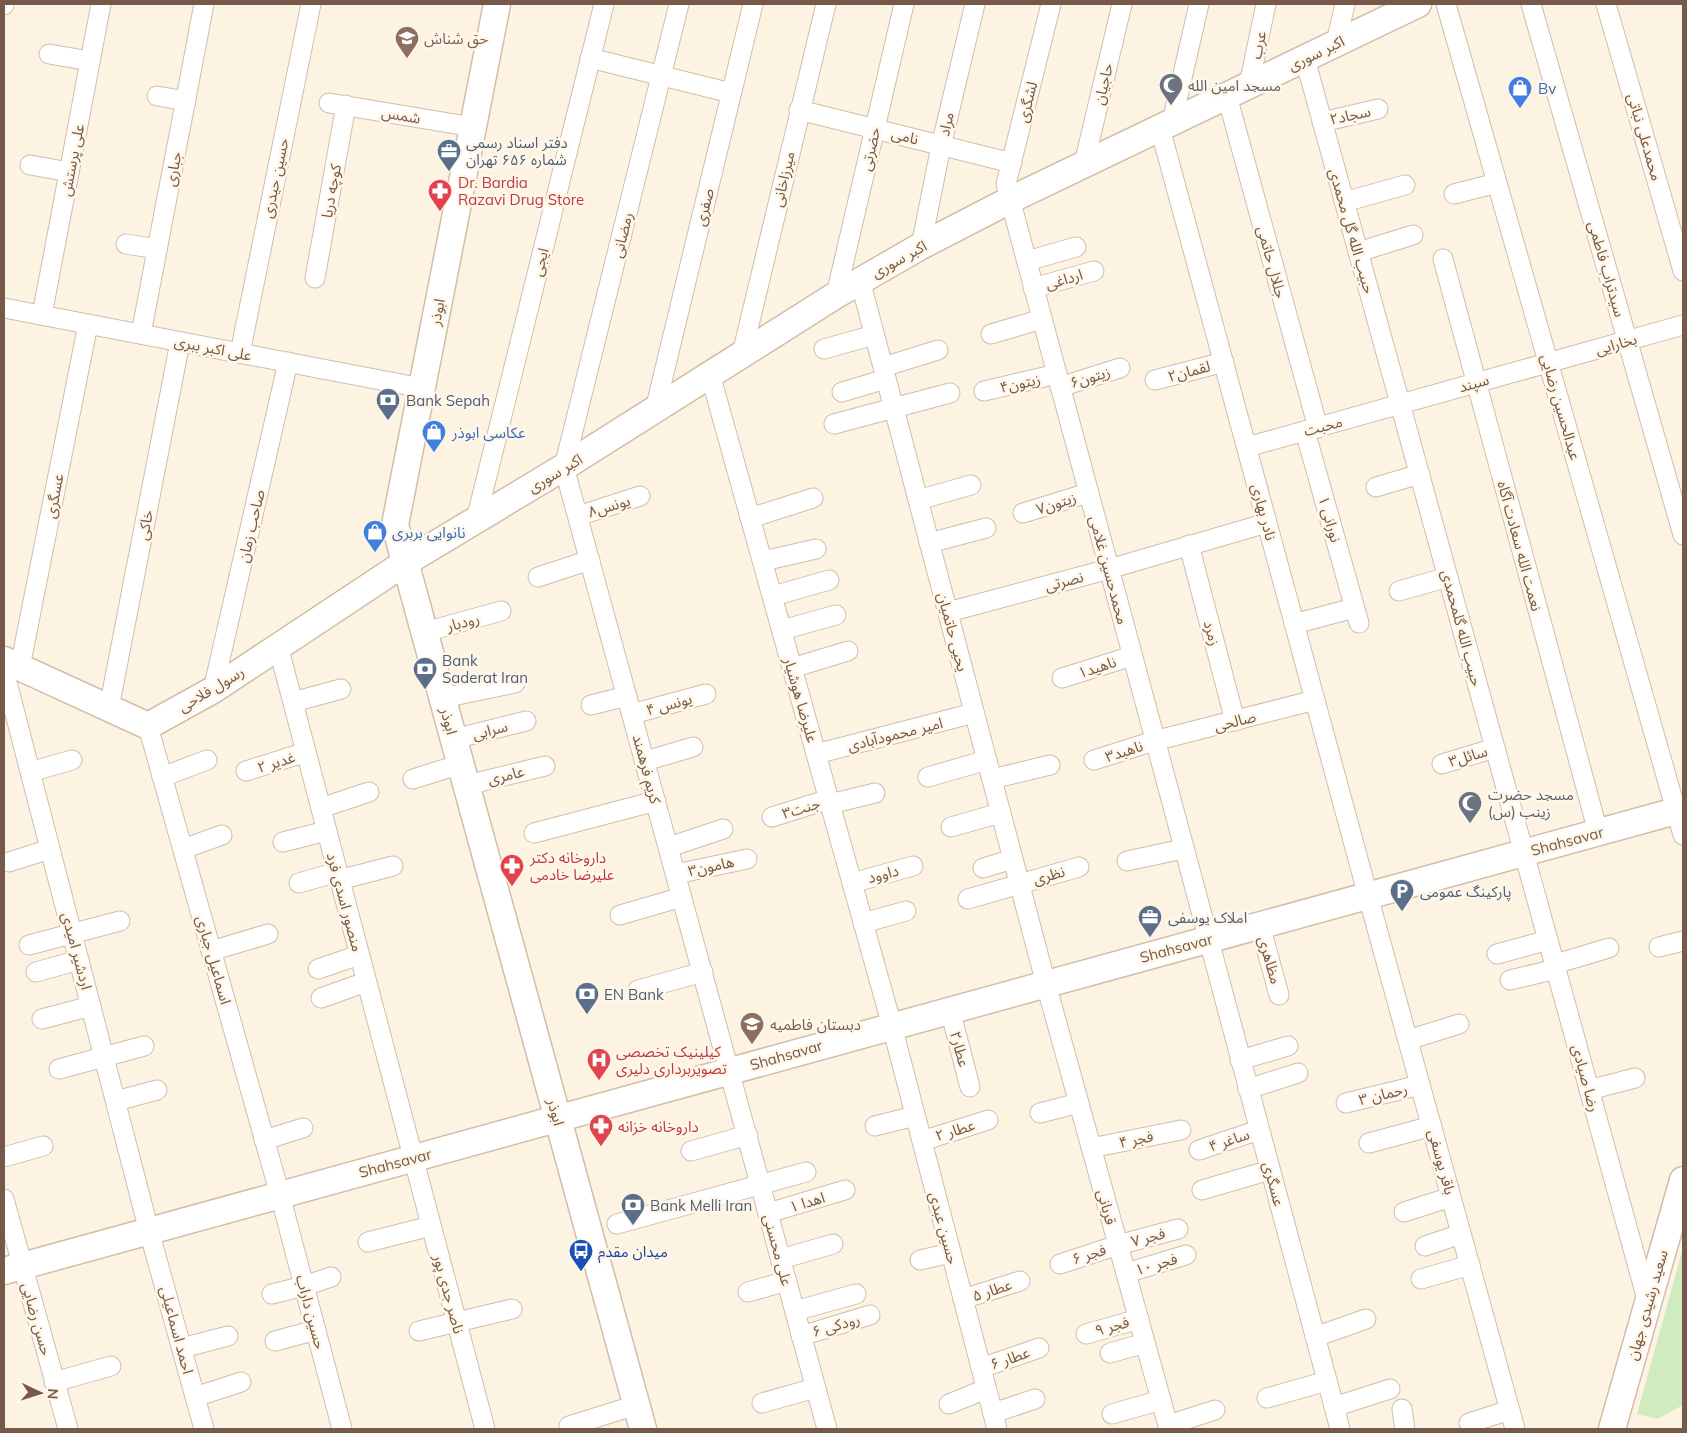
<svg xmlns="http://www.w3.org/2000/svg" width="1687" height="1433" viewBox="0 0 1687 1433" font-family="Mulish,'Noto Sans Arabic',sans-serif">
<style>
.green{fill:#d0ebc0}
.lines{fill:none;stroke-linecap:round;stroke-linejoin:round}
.street-casing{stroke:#d1bdac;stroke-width:21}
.secondary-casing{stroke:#d4bda8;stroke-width:29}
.street{stroke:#fff;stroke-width:19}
.secondary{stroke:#fff;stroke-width:26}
.labels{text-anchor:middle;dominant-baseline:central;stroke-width:5;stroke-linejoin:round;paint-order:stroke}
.education-label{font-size:15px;fill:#785e54;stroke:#fff7e9;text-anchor:start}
.street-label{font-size:15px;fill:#765948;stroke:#fff7e9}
.worship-label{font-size:15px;fill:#5b616d;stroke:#fff7e9;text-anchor:start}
.shop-label{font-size:15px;fill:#366cbe;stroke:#fff7e9;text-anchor:start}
.service-label{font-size:15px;fill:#4e5e75;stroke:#fff7e9;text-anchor:start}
.health-label{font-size:15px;fill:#be3a42;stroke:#fff7e9;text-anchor:start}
.transit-label{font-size:15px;fill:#164399;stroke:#fff7e9;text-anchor:start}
</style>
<rect width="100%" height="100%" fill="#fdf3e2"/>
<path class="green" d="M 1683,1248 L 1683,1405 L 1658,1419 L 1637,1414 Z"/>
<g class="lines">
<defs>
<g id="street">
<path d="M 679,4 L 564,467 L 827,1429"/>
<path d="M 1051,4 L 1006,184 L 1340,1429"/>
<path d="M 1446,4 L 1683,835"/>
<path d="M 1531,4 L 1683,535"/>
<path d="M 1606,4 L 1683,271"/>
<path d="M 4,5 L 4,4"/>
<path d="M 1336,43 L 1345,4"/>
<path d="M 49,54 L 90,61"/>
<path d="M 590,58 L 731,93"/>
<path d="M 1305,59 L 1648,1303"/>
<path d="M 1249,85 L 1266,4"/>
<path d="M 157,96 L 186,101"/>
<path d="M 1227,96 L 1318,428"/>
<path d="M 329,103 L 473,127"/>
<path d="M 799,110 L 1012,163"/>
<path d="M 1172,122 L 1199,4"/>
<path d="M 1322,122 L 1378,109"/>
<path d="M 1160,128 L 1368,896 L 1515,1429"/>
<path d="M 1084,164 L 1122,4"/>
<path d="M 30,165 L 69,172"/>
<path d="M 1454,194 L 1497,183"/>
<path d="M 1344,202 L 1405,185"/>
<path d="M 126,244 L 157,249"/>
<path d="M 921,246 L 941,146 L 975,4"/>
<path d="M 1358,252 L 1413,235"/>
<path d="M 1443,259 L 1598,832"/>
<path d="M 1027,261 L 1076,247"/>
<path d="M 315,278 L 346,105"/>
<path d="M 860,280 L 1046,984 L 1169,1429"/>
<path d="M 1033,288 L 1094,271"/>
<path d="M 836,295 L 904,4"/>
<path d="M 4,308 L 422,388"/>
<path d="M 42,315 L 101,4"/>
<path d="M 141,334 L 204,4"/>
<path d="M 991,334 L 1042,319"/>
<path d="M 824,349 L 874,335"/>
<path d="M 240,353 L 311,4"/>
<path d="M 742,354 L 826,4"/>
<path d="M 883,367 L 938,350"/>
<path d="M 710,374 L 892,1026 L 997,1429"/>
<path d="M 1155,380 L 1224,362"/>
<path d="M 1060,387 L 1120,368"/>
<path d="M 984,391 L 1057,374"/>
<path d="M 842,392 L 886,379"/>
<path d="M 655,410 L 753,4"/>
<path d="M 834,424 L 950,393"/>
<path d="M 1305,431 L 1359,623"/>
<path d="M 1247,447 L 1683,325"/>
<path d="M 1376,487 L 1420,474"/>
<path d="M 918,500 L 971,485"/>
<path d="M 1023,513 L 1088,493"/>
<path d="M 578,516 L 640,496"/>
<path d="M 750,518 L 813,498"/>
<path d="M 476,520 L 604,4"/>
<path d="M 929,543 L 986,528"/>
<path d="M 1189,545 L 1235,721"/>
<path d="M 763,561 L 816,549"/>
<path d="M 538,577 L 590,560"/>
<path d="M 1399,591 L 1448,577"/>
<path d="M 773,596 L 829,580"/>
<path d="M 948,612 L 1109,569 L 1267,523"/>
<path d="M 1294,624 L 1354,608"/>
<path d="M 782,630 L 836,615"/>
<path d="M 425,632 L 501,611"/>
<path d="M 278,646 L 485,1429"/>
<path d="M 20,667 L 88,324"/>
<path d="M 792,668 L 848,651"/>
<path d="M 4,671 L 149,1231 L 204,1429"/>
<path d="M 1062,678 L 1132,656"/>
<path d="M 213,690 L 288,362"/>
<path d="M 443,698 L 515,683"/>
<path d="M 293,702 L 341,689"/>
<path d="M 591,705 L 627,696"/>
<path d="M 109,708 L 180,342"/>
<path d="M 632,714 L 706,694"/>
<path d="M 148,726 L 280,1195 L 342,1429"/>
<path d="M 454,739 L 526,721"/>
<path d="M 816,754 L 974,713"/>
<path d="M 1094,760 L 1154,741 L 1315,700"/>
<path d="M 645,761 L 693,747"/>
<path d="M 1442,764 L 1495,748"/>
<path d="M 246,771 L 306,752"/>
<path d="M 30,772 L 72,760"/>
<path d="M 162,777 L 207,760"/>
<path d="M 928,777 L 987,760"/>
<path d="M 413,779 L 461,764"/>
<path d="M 992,779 L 1050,765"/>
<path d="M 467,785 L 545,766"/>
<path d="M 830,804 L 875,793"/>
<path d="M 321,808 L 369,792"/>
<path d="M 772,817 L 829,799"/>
<path d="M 951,827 L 1000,813"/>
<path d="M 534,833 L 656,801"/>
<path d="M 283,842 L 326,831"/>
<path d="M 669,847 L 723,829"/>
<path d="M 183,849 L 222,835"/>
<path d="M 1127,861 L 1183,849"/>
<path d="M 9,862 L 50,849"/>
<path d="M 983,868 L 1013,859"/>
<path d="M 676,874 L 747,859"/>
<path d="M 339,880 L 393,866"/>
<path d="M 299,883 L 337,872"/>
<path d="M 852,883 L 913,866"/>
<path d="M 968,899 L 1079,867"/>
<path d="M 620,915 L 682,897"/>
<path d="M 863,923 L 906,911"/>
<path d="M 1260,925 L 1279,995"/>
<path d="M 29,945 L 120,921"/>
<path d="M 1659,947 L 1683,941"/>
<path d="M 211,951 L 268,934"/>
<path d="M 1497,954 L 1548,940"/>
<path d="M 1555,964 L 1609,948"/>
<path d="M 318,969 L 359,955"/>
<path d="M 36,972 L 79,960"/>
<path d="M 1510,980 L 1556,969"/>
<path d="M 638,990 L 703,972"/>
<path d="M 321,998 L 366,982"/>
<path d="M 950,1010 L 970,1087"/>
<path d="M 42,1019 L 91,1006"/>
<path d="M 1408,1040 L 1459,1024"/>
<path d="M 1240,1060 L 1288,1046"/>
<path d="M 59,1069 L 144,1046"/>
<path d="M 1248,1089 L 1298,1073"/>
<path d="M 1589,1090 L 1635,1078"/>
<path d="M 116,1101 L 157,1090"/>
<path d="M 1346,1103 L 1420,1085"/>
<path d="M 1040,1113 L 1079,1103"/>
<path d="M 875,1126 L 915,1116"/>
<path d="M 264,1140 L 303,1128"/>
<path d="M 922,1141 L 988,1120"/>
<path d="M 1369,1143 L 1432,1126"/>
<path d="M 1091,1148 L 1181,1130"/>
<path d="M 1199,1150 L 1259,1130"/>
<path d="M 691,1151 L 748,1135"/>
<path d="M 4,1157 L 43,1146"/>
<path d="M 1202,1190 L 1270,1170"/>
<path d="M 4,1199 L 68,1429"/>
<path d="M 1404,1212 L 1451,1197"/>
<path d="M 768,1213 L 845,1190"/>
<path d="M 617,1224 L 806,1172"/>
<path d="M 368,1242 L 431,1226"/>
<path d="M 1425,1246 L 1461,1234"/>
<path d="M 781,1259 L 833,1244"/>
<path d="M 920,1260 L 951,1253"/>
<path d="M 1060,1264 L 1118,1245 L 1178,1229"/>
<path d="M 1126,1273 L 1186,1255"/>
<path d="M 1421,1279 L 1470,1265"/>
<path d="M 748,1292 L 787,1281"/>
<path d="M 272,1294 L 304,1286 L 331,1277"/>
<path d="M 963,1299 L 1020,1281"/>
<path d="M 795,1311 L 856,1294"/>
<path d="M 419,1331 L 512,1309"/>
<path d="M 1086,1334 L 1139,1319"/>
<path d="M 801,1336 L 870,1315"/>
<path d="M 1315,1337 L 1366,1319"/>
<path d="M 275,1341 L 316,1330"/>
<path d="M 182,1348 L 228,1336"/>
<path d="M 1110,1353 L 1145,1343"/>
<path d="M 981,1368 L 1039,1348"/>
<path d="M 54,1382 L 111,1366"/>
<path d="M 195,1397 L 241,1382"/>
<path d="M 1267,1398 L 1327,1381"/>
<path d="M 762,1403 L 815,1388"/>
<path d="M 949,1404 L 986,1389"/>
<path d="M 1334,1407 L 1390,1389"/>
<path d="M 1402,1409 L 1405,1429"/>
<path d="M 993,1413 L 1035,1399"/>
<path d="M 1112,1414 L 1161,1400"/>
<path d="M 1469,1423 L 1510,1410"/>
<path d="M 1168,1425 L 1215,1410"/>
<path d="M 569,1426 L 636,1405"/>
</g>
<g id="secondary">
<path d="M 497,4 L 395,525 L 643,1429"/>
<path d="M 4,660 L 148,726 L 213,690 L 406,562 L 564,467 L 836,295 L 921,246 L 1010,200 L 1418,4"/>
<path d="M 4,1271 L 1683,809"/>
<path d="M 1612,1429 L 1683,1180"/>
</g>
</defs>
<use href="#street" class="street-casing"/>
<use href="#secondary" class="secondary-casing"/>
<use href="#street" class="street"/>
<use href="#secondary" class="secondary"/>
</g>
<defs>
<symbol id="school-pin" viewBox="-11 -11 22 30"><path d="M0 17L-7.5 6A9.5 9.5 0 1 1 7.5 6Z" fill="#8d6e63" stroke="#fff7e9"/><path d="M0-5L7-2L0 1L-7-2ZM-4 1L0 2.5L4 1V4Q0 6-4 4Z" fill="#fff"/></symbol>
<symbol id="mosque-pin" viewBox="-11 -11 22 30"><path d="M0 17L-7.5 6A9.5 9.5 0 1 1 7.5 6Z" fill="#6b7280" stroke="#fff7e9"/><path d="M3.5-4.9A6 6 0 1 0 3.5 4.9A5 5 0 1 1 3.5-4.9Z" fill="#fff"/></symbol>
<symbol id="shop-pin" viewBox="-11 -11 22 30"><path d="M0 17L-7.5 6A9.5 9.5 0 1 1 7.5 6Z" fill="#3f7fe0" stroke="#fff7e9"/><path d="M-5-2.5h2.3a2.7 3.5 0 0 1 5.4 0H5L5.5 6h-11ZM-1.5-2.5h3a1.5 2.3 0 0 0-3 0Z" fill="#fff"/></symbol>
<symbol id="office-pin" viewBox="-11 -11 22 30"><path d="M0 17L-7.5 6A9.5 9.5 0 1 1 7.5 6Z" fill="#5c6f8a" stroke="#fff7e9"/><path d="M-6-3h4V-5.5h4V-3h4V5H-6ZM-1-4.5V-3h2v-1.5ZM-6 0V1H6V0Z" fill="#fff"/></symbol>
<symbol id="pharmacy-pin" viewBox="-11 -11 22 30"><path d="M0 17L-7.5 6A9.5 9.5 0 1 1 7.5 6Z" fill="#e0444e" stroke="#fff7e9"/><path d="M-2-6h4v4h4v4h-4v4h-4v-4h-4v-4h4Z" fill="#fff"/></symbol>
<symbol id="bank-pin" viewBox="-11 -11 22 30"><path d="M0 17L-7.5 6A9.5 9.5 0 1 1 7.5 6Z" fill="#5c6f8a" stroke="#fff7e9"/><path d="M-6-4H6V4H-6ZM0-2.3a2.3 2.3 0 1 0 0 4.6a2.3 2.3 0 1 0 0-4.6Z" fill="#fff"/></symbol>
<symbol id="parking-pin" viewBox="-11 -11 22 30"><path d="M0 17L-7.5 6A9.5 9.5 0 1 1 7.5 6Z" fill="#5c6f8a" stroke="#fff7e9"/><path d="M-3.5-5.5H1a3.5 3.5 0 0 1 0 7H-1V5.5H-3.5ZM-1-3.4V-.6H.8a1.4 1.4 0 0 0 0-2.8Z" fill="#fff"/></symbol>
<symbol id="hospital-pin" viewBox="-11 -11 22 30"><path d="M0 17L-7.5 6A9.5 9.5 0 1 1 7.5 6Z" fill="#e0444e" stroke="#fff7e9"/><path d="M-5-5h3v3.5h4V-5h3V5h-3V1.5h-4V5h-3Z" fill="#fff"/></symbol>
<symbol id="bus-pin" viewBox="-11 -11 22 30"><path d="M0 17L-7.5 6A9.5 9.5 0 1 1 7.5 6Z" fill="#1a4fb4" stroke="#fff7e9"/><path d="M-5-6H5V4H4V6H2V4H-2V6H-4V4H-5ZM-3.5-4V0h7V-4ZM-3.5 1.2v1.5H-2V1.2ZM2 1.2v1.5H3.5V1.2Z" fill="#fff"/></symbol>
</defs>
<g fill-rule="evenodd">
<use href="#school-pin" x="393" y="24" width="28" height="38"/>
<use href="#mosque-pin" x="1157" y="71" width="28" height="38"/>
<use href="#shop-pin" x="1506" y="74" width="28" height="38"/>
<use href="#office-pin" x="435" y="137" width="28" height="38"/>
<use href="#pharmacy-pin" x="426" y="177" width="28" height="38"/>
<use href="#bank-pin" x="374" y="386" width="28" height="38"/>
<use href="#shop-pin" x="420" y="418" width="28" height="38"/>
<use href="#shop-pin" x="361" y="518" width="28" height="38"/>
<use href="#bank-pin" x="411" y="655" width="28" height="38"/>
<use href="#mosque-pin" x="1456" y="789" width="28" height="38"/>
<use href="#pharmacy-pin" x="498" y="852" width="28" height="38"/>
<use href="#parking-pin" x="1388" y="877" width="28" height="38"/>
<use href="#office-pin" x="1136" y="903" width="28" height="38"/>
<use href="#bank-pin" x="573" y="980" width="28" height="38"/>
<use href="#school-pin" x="738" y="1010" width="28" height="38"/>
<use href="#hospital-pin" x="585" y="1046" width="28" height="38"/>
<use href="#pharmacy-pin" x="587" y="1112" width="28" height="38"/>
<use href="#bank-pin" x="619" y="1191" width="28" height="38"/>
<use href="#bus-pin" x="567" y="1237" width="28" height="38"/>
</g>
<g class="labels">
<g class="education-label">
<text x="424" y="38">حق شناش</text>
<text x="770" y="1024">دبستان فاطمیه</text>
</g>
<g class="street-label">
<text transform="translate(1258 45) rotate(-78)">عرب</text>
<text transform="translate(1316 53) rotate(-26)">اکبر سوری</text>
<text transform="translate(1103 84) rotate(-77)">حاجیان</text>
<text transform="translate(1027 102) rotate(-76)">لشگری</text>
<text transform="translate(401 115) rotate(9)">شمس</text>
<text transform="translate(1350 115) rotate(-12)">سجاد۲</text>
<text transform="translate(946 124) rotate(-77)">مراد</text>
<text transform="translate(905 136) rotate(14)">نامی</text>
<text transform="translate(1645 137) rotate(74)">محمدعلی نباتی</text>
<text transform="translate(870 149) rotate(-77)">حضرتی</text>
<text transform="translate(72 160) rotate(-79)">علی پرستش</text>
<text transform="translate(173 169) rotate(-79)">جباری</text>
<text transform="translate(275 178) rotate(-78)">حسین حیدری</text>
<text transform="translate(783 179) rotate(-77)">میرزاخانی</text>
<text transform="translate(331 191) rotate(-80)">کوچه دریا</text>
<text transform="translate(704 207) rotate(-76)">صفری</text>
<text transform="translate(1352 231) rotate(74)">حبیب الله گل محمدی</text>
<text transform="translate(622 235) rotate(-76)">رمضانی</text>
<text transform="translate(899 259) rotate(-29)">اکبر سوری</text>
<text transform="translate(540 262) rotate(-76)">ایجی</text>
<text transform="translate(1272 262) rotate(75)">جللال حاتمی</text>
<text transform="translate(1607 269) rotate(74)">سیدتراب فاطمی</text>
<text transform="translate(1064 279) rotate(-16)">ارداغی</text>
<text transform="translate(437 312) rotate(-79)">ابوذر</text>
<text transform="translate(1616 344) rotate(-16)">بخارایی</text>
<text transform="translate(213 348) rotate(11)">علی اکبر ببری</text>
<text transform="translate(1189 371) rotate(-15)">لقمان۲</text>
<text transform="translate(1090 377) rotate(-17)">زیتون۶</text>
<text transform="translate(1020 383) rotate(-13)">زیتون۴</text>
<text transform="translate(1474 383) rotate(-16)">سپند</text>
<text transform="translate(1561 407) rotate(74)">عبدالحسین رضایی</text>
<text transform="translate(1323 426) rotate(-15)">محبت</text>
<text transform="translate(555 473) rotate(-31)">اکبر سوری</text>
<text transform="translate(54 496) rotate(-79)">عسگری</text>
<text transform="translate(1056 503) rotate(-18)">زیتون۷</text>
<text transform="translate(609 506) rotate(-17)">یونس۸</text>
<text transform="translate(1264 512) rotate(75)">نادر بهاری</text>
<text transform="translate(1330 519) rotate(74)">نورانی ۱</text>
<text transform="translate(145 525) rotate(-79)">خاکی</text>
<text transform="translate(251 526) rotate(-77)">صاحب زمان</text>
<text transform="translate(1520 546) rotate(75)">نعمت الله سعادت آگاه</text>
<text transform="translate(1109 570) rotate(75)">محمدحسین غلامی</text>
<text transform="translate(1064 581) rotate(-15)">نصرتی</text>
<text transform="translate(463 622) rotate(-15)">رودبار</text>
<text transform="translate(1462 628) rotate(75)">حبیب الله گلمحمدی</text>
<text transform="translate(953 632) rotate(75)">یحیی حاتمیان</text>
<text transform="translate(1212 633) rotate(75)">زمرد</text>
<text transform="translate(1097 667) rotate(-18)">ناهید۱</text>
<text transform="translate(211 689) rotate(-31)">رسول فلاحی</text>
<text transform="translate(801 700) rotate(74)">علیرضا هوشیار</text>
<text transform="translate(669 704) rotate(-15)">یونس ۴</text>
<text transform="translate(449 721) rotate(75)">ابوذر</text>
<text transform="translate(1235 721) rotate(-14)">صالحی</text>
<text transform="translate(490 730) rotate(-14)">سرابی</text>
<text transform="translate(895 734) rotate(-14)">امیر محمودآبادی</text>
<text transform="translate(1124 751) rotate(-18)">ناهبد۳</text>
<text transform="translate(1468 756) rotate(-17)">سائل۳</text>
<text transform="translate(276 762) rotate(-17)">غدیر ۲</text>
<text transform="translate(647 769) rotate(75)">کریم فرهمند</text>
<text transform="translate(506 775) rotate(-14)">عامری</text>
<text transform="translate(801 808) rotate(-17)">جنت۳</text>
<text transform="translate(1567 841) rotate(-15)">Shahsavar</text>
<text transform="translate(711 866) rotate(-12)">هامون۳</text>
<text transform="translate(883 874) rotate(-15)">داوود</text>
<text transform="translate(1049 875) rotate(-16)">نظری</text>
<text transform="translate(345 902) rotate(75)">منصور اسدی فرد</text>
<text transform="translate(1176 948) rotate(-15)">Shahsavar</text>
<text transform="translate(77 951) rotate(75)">اردشیر امیدی</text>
<text transform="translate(214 960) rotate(74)">اسماعیل جباری</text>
<text transform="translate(1270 960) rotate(74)">مظاهری</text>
<text transform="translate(960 1049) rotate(75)">عطار۲</text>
<text transform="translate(786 1055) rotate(-16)">Shahsavar</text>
<text transform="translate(1586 1078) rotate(75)">رضا صیادی</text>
<text transform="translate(1383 1094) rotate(-14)">رحمان ۳</text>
<text transform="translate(556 1112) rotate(75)">ابوذر</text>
<text transform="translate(955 1130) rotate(-17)">عطار ۲</text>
<text transform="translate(1136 1139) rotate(-12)">فجر ۴</text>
<text transform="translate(1229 1140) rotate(-19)">ساغر ۴</text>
<text transform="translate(1442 1162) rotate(75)">باقر یوسفی</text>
<text transform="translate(395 1163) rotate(-15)">Shahsavar</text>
<text transform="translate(1274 1184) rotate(75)">عسگری</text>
<text transform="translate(807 1202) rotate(-17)">اهدا ۱</text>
<text transform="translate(1107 1207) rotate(75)">قربانی</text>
<text transform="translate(944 1228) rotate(75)">حسین عبدی</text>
<text transform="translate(1148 1237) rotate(-15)">فجر ۷</text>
<text transform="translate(778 1250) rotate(75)">علی محسنی</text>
<text transform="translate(1089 1254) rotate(-18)">فجر ۶</text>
<text transform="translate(1156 1264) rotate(-17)">فجر ۱۰</text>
<text transform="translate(992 1290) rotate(-18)">عطار ۵</text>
<text transform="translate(449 1294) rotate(75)">ناصر جدی پور</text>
<text transform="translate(1647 1305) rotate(-74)">سعید رشیدی جهان</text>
<text transform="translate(311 1312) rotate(75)">حسین داراب</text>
<text transform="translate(37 1319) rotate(74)">حسن رضایی</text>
<text transform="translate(836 1325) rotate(-16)">رودکی ۶</text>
<text transform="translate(1112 1326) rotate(-16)">فجر ۹</text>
<text transform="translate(177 1330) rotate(75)">احمد اسماعیلی</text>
<text transform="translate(1010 1358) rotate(-19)">عطار ۶</text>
</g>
<g class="worship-label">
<text x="1188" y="85">مسجد امین الله</text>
<text x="1488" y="794">مسجد حضرت<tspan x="1488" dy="17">زینب (س)</tspan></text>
</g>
<g class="shop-label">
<text x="1538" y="88">Bv</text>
<text x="452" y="432">عکاسی ابوذر</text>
<text x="392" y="532">نانوایی بربری</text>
</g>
<g class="service-label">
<text x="466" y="142">دفتر اسناد رسمی<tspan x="466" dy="17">شماره ۶۵۶ تهران</tspan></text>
<text x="406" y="400">Bank Sepah</text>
<text x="442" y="660">Bank<tspan x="442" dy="17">Saderat Iran</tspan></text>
<text x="1420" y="891">پارکینگ عمومی</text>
<text x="1168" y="917">املاک یوسفی</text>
<text x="604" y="994">EN Bank</text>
<text x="650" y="1205">Bank Melli Iran</text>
</g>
<g class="health-label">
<text x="458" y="182">Dr. Bardia<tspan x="458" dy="17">Razavi Drug Store</tspan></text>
<text x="530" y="857">داروخانه دکتر<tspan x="530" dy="17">علیرضا خادمی</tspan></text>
<text x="616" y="1051">کیلینیک تخصصی<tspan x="616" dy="17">تصویربرداری دلیری</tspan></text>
<text x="618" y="1126">داروخانه خزانه</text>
</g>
<g class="transit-label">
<text x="598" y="1251">میدان مقدم</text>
</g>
</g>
<rect width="1687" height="1433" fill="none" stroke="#765948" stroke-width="10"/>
<g transform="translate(40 1393) rotate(94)" stroke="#fff7e9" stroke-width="4" paint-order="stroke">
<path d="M0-4L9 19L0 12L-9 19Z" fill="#765948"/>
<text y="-8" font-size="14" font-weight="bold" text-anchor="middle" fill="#765948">N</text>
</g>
</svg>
